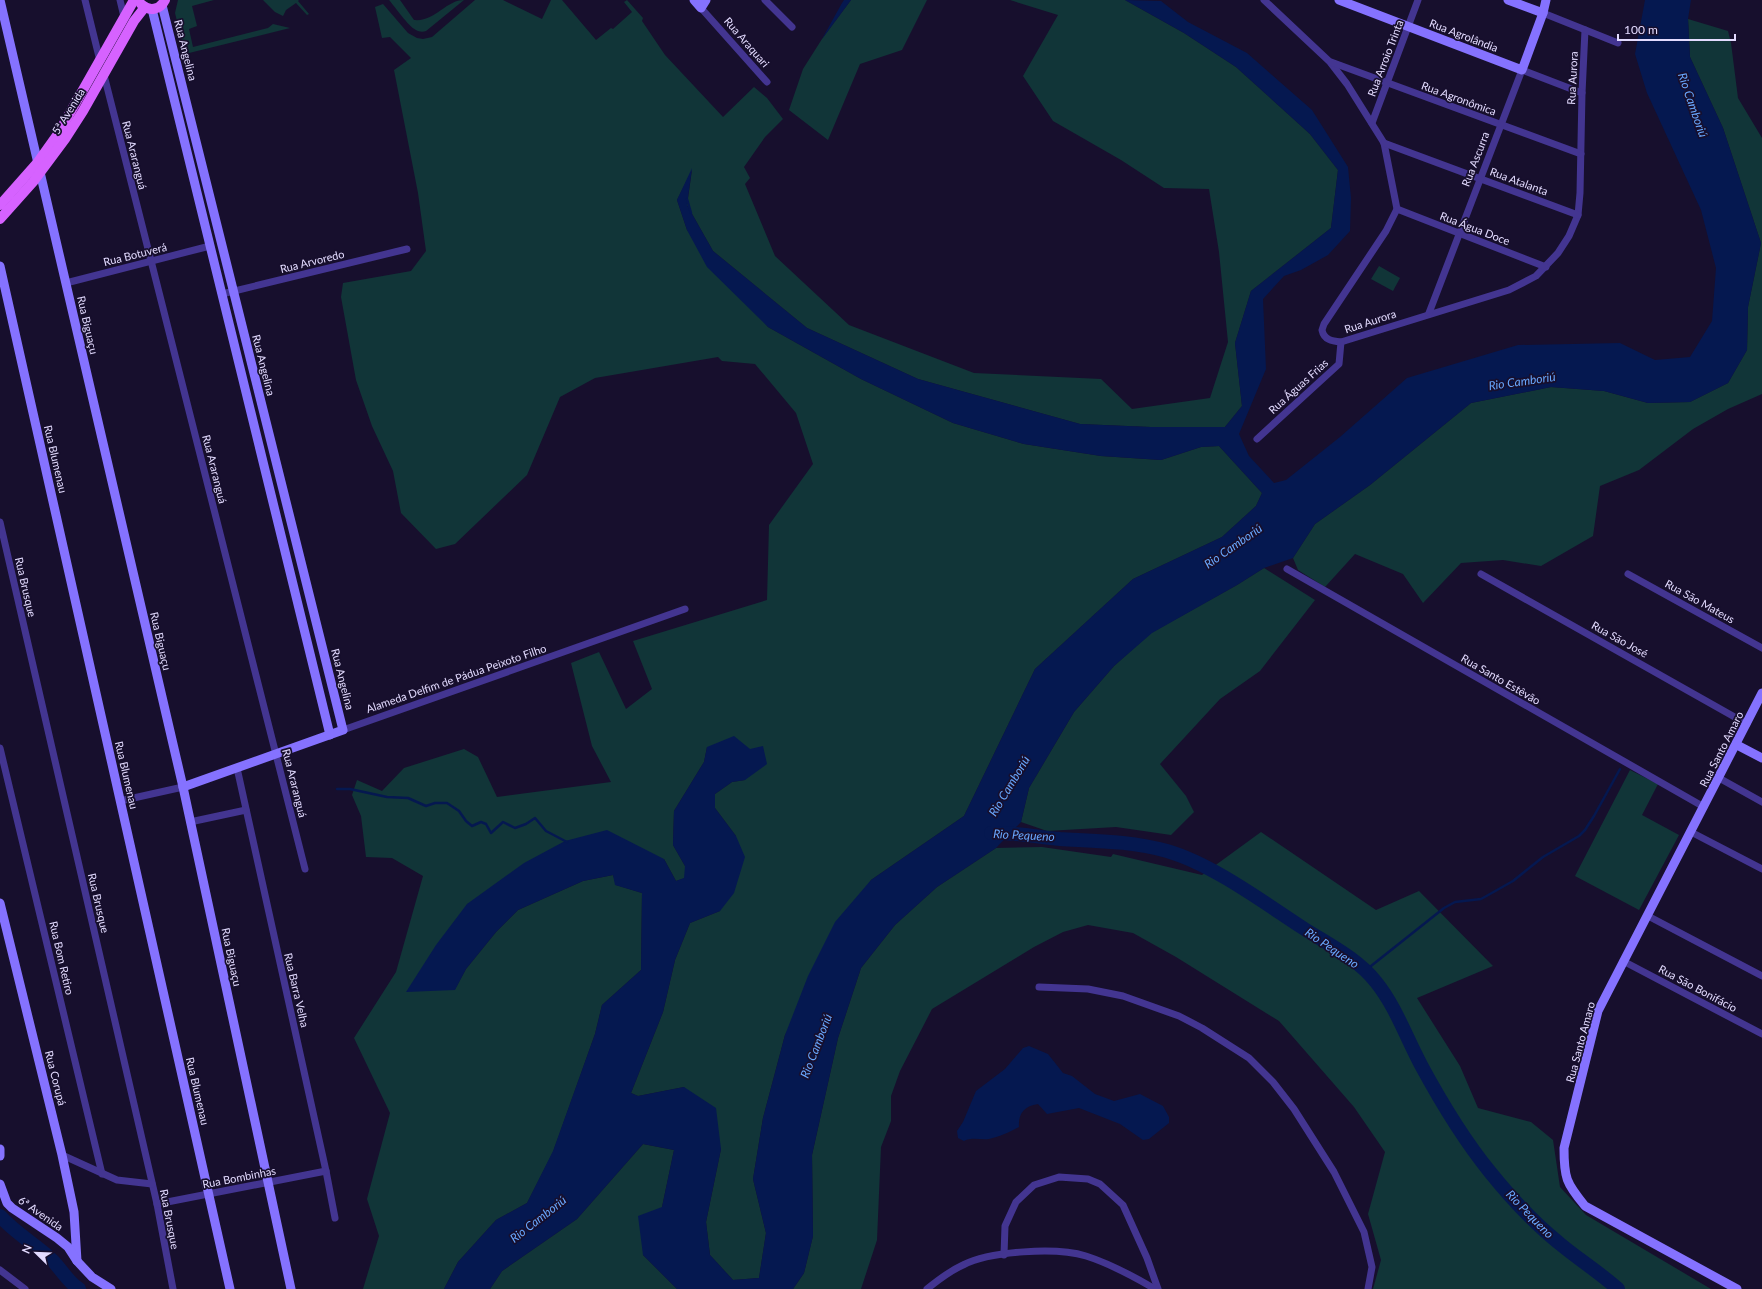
<svg xmlns="http://www.w3.org/2000/svg" width="1762" height="1289" viewBox="0 0 1762 1289" font-family="Lato,sans-serif">
<style>
.green{fill:#113538}
.water{fill:#051850}
.lines{fill:none;stroke-linecap:round;stroke-linejoin:round}
.stream{stroke:#051850;stroke-width:2.5}
.river{stroke:#051850;stroke-width:14}
.street{stroke:#433591;stroke-width:7}
.secondary{stroke:#8572ff;stroke-width:9}
.primary{stroke:#d662ff;stroke-width:10}
.labels{text-anchor:middle;dominant-baseline:central;stroke-width:3.5;stroke-linejoin:round;paint-order:stroke}
.street-label{font-size:11px;fill:#e3dbff;stroke:#170f2d}
.water-label{font-size:12px;font-style:italic;fill:#69a8ff;stroke:#170f2d}
</style>
<rect width="100%" height="100%" fill="#170f2d"/>
<g class="green">
<path d="M 178,0 L 214,0 L 192,6 L 197,26 L 189,29 L 193,47 L 268,28 L 273,24 L 290,28 L 185,54 L 175,13 Z"/>
<path d="M 263,0 L 299,0 L 298,1 L 309,14 L 307,15 L 296,3 L 286,10 L 283,16 L 275,12 Z"/>
<path d="M 389,0 L 400,0 L 414,20 C 435,22 446,0 464,0 L 426,31 C 423,32 419,32 416,30 C 408,26 396,8 389,0 Z"/>
<path d="M 475,0 L 503,0 L 542,19 L 551,0 L 562,0 L 596,40 L 611,28 L 613,29 L 632,12 L 624,2 L 627,0 L 643,18 L 642,21 L 665,55 L 723,117 L 754,87 L 767,98 L 783,119 L 765,137 L 744,167 L 750,178 L 745,184 L 775,256 L 849,325 L 974,373 L 1101,379 L 1132,409 L 1210,398 L 1228,342 L 1219,252 L 1209,189 L 1164,188 L 1121,160 L 1053,121 L 1023,76 L 1058,15 L 1010,0 L 1125,0 L 1184,33 L 1236,67 L 1310,134 L 1338,170 L 1331,228 L 1251,291 L 1235,343 L 1242,406 L 1225,427 L 1150,427 L 1080,424 L 918,379 L 807,328 L 713,251 L 687,205 L 692,170 L 677,200 L 687,230 L 768,327 L 861,379 L 953,423 L 1024,444 L 1101,456 L 1161,460 L 1201,447 L 1219,446 L 1262,493 L 1256,506 L 1222,537 L 1133,579 L 1035,669 L 964,816 L 871,880 L 785,1035 L 763,1118 L 753,1179 L 766,1233 L 759,1278 L 733,1280 L 710,1255 L 706,1222 L 721,1149 L 684,1087 L 638,1096 L 631,1093 L 663,1012 L 675,960 L 690,923 L 720,911 L 736,836 L 715,808 L 715,794 L 732,782 L 745,780 L 750,749 L 707,747 L 704,762 L 674,811 L 673,845 L 685,866 L 685,878 L 676,881 L 664,859 L 467,904 L 455,989 L 466,969 L 496,932 L 518,910 L 583,881 L 613,875 L 616,885 L 642,893 L 641,970 L 602,1005 L 595,1034 L 553,1152 L 527,1203 L 496,1220 L 458,1262 L 444,1289 L 363,1289 L 379,1236 L 367,1199 L 390,1113 L 354,1038 L 396,972 L 423,876 L 392,858 L 366,857 L 361,816 L 352,795 L 357,780 L 382,791 L 404,768 L 464,749 L 478,757 L 497,797 L 611,782 L 592,746 L 571,663 L 599,652 L 626,709 L 652,689 L 633,641 L 767,600 L 769,525 L 813,464 L 796,413 L 755,364 L 722,361 L 718,357 L 595,378 L 560,397 L 527,475 L 455,544 L 436,549 L 401,513 L 393,471 L 372,426 L 356,380 L 341,297 L 343,283 L 411,271 L 426,251 L 418,193 L 394,70 L 411,58 L 390,37 L 382,38 L 375,7 L 383,4 L 408,33 L 417,38 L 423,39 L 432,37 Z"/>
<path d="M 851,0 L 927,0 L 902,50 L 860,64 L 828,140 L 789,110 L 803,69 L 822,39 Z"/>
<path d="M 1688,19 L 1728,31 L 1731,43 L 1738,98 L 1762,138 L 1762,394 L 1728,409 L 1693,429 L 1639,470 L 1600,486 L 1593,536 L 1541,566 L 1503,560 L 1461,563 L 1423,603 L 1403,574 L 1355,554 L 1325,587 L 1298,570 L 1293,558 L 1315,524 L 1370,485 L 1471,403 L 1551,387 L 1604,391 L 1648,403 L 1690,402 L 1728,383 L 1747,350 L 1748,307 L 1761,243 L 1723,128 L 1690,57 Z"/>
<path d="M 1379,266 L 1400,278 L 1393,291 L 1371,279 Z"/>
<path d="M 1264,568 L 1315,600 L 1260,671 L 1220,699 L 1160,764 L 1186,796 L 1194,812 L 1171,835 L 1116,827 L 1047,831 L 1021,822 L 1029,788 L 1074,712 L 1114,666 L 1151,633 L 1237,585 Z"/>
<path d="M 1630,770 L 1658,784 L 1642,815 L 1679,835 L 1639,910 L 1575,876 Z"/>
<path d="M 1261,832 L 1376,910 L 1419,891 L 1493,966 L 1417,998 L 1460,1066 L 1478,1108 L 1531,1122 L 1553,1140 L 1560,1187 L 1586,1215 L 1711,1289 L 1373,1289 L 1381,1260 L 1368,1214 L 1385,1152 L 1354,1107 L 1279,1021 L 1176,957 L 1133,933 L 1088,925 L 1063,932 L 1034,947 L 932,1009 L 900,1071 L 891,1096 L 891,1121 L 881,1147 L 877,1240 L 861,1289 L 793,1289 L 804,1273 L 813,1236 L 812,1155 L 838,1038 L 861,968 L 895,925 L 937,887 L 996,848 L 1042,847 L 1111,857 L 1113,854 L 1202,875 Z"/>
<path d="M 643,1144 L 674,1150 L 662,1207 L 643,1255 L 677,1289 L 490,1289 L 502,1271 L 577,1219 Z"/>
</g>
<g class="water">
<path d="M 844,0 L 851,0 L 822,39 L 842,3 Z"/>
<path d="M 1125,0 L 1161,1 L 1188,22 L 1247,53 L 1312,110 L 1348,167 L 1351,198 L 1350,231 L 1328,255 L 1301,270 L 1284,276 L 1263,299 L 1266,369 L 1239,434 L 1249,456 L 1274,483 L 1286,480 L 1340,437 L 1407,378 L 1518,345 L 1620,343 L 1655,360 L 1690,357 L 1712,321 L 1716,268 L 1701,210 L 1647,93 L 1635,54 L 1645,0 L 1691,0 L 1688,19 L 1690,57 L 1723,128 L 1761,243 L 1748,307 L 1747,350 L 1728,383 L 1690,402 L 1648,403 L 1604,391 L 1551,387 L 1471,403 L 1370,485 L 1315,524 L 1293,558 L 1264,568 L 1237,585 L 1152,633 L 1114,666 L 1074,712 L 1029,788 L 1021,822 L 996,848 L 937,887 L 895,925 L 861,968 L 838,1038 L 812,1155 L 813,1236 L 804,1273 L 793,1289 L 677,1289 L 643,1255 L 638,1216 L 662,1207 L 674,1150 L 643,1144 L 577,1219 L 502,1271 L 490,1289 L 444,1289 L 458,1262 L 496,1220 L 527,1203 L 553,1151 L 595,1034 L 602,1005 L 641,970 L 642,893 L 615,885 L 613,875 L 583,881 L 518,910 L 496,932 L 466,969 L 455,990 L 406,992 L 436,945 L 467,904 L 524,863 L 565,841 L 607,830 L 664,859 L 676,881 L 684,878 L 685,866 L 673,845 L 674,811 L 704,762 L 707,747 L 734,736 L 750,749 L 763,746 L 767,764 L 745,780 L 732,782 L 715,794 L 715,808 L 736,836 L 745,857 L 734,893 L 720,911 L 690,923 L 675,960 L 663,1012 L 631,1093 L 638,1096 L 684,1087 L 716,1108 L 721,1149 L 706,1222 L 710,1255 L 733,1280 L 759,1278 L 766,1233 L 753,1179 L 763,1118 L 785,1035 L 808,976 L 835,922 L 871,880 L 964,816 L 1035,669 L 1133,579 L 1222,537 L 1256,506 L 1262,493 L 1219,446 L 1201,447 L 1161,460 L 1101,456 L 1024,444 L 953,423 L 861,379 L 768,327 L 707,267 L 687,230 L 677,200 L 692,168 L 687,205 L 713,251 L 807,328 L 918,379 L 1080,424 L 1150,427 L 1225,427 L 1242,406 L 1235,343 L 1251,291 L 1331,228 L 1338,170 L 1310,134 L 1236,67 L 1184,33 Z"/>
<path d="M 1029,1046 L 1048,1054 L 1063,1073 L 1072,1076 L 1095,1094 L 1114,1101 L 1140,1094 L 1163,1106 L 1169,1117 L 1169,1123 L 1149,1139 L 1143,1140 L 1120,1124 L 1079,1108 L 1047,1114 L 1038,1104 C 1024,1106 1018,1114 1019,1127 C 1010,1132 999,1137 989,1139 C 980,1140 972,1137 964,1141 L 958,1138 L 957,1131 L 963,1122 L 976,1091 L 1005,1069 L 1023,1048 Z"/>
</g>
<g class="lines">
<g class="stream">
<path d="M 687,199 L 691,213"/>
<path d="M 337,789 L 350,789 L 387,797 L 408,798 L 426,806 L 435,803 L 447,803 L 459,811 L 466,821 L 472,826 L 481,822 L 486,824 L 491,833 L 503,822 L 515,828 L 526,824 L 535,818 L 546,831 L 567,842"/>
<path d="M 1364,970 L 1371,966 L 1444,908 L 1455,902 L 1481,899 L 1490,894 L 1513,881 L 1543,857 L 1579,836 L 1585,830 L 1594,816 L 1620,769"/>
</g>
<g class="river">
<path d="M 991,833 C 1014,832 1037,837 1060,839 C 1096,841 1132,841 1167,851 C 1212,864 1263,902 1303,928 C 1328,944 1357,958 1376,982 C 1396,1007 1406,1037 1421,1065 C 1441,1102 1464,1140 1490,1172 C 1511,1198 1534,1223 1559,1243 C 1578,1259 1599,1272 1618,1289"/>
<path d="M 0,1216 C 15,1233 35,1244 52,1260 C 61,1269 68,1282 79,1289"/>
</g>
<g class="street">
<path d="M 85,0 L 100,61"/>
<path d="M 120,0 L 124,17"/>
<path d="M 765,0 L 792,27"/>
<path d="M 1264,0 L 1330,62 L 1347,84 L 1384,143 L 1397,209 L 1386,231 L 1324,324 L 1322,330 C 1324,340 1332,341 1341,342 L 1509,290 L 1536,276 L 1558,253 L 1569,236 L 1578,215 L 1580,193 L 1582,93 L 1585,30"/>
<path d="M 701,8 L 767,82"/>
<path d="M 1543,13 L 1618,43"/>
<path d="M 1331,62 L 1581,154"/>
<path d="M 104,75 L 305,869"/>
<path d="M 1372,123 L 1418,0"/>
<path d="M 1384,143 L 1578,215"/>
<path d="M 1397,209 L 1546,267"/>
<path d="M 66,283 L 210,246"/>
<path d="M 222,294 L 407,249"/>
<path d="M 1429,313 L 1522,70 L 1582,93"/>
<path d="M 1257,439 L 1339,364 L 1341,342"/>
<path d="M 0,522 L 157,1204 L 173,1289"/>
<path d="M 1287,569 L 1704,807"/>
<path d="M 1481,574 L 1747,724"/>
<path d="M 1628,574 L 1762,648"/>
<path d="M 343,730 L 685,609"/>
<path d="M 0,748 L 102,1174"/>
<path d="M 237,768 L 326,1171 L 335,1218"/>
<path d="M 1719,778 L 1762,802"/>
<path d="M 120,801 L 183,787"/>
<path d="M 190,822 L 246,810"/>
<path d="M 1691,832 L 1762,869"/>
<path d="M 1648,916 L 1762,976"/>
<path d="M 1623,961 L 1762,1034"/>
<path d="M 1039,987 L 1088,989 L 1123,996 L 1179,1016 L 1202,1028 L 1249,1058 L 1273,1082 L 1294,1109 L 1334,1172 L 1364,1232 L 1372,1267 L 1368,1289"/>
<path d="M 62,1155 L 117,1180 L 152,1184"/>
<path d="M 157,1204 L 326,1171"/>
<path d="M 1004,1255 L 1005,1226 L 1016,1202 L 1034,1185 L 1059,1177 L 1088,1179 L 1100,1184 L 1123,1205 L 1147,1258 L 1158,1289"/>
<path d="M 0,1270 L 25,1289"/>
<path d="M 927,1289 C 938,1280 950,1271 963,1265 C 991,1251 1056,1247 1086,1256 C 1111,1264 1133,1276 1155,1289"/>
</g>
<g class="secondary">
<path d="M 0,0 L 183,787 L 291,1289"/>
<path d="M 694,0 L 701,8 L 706,0"/>
<path d="M 1339,0 L 1522,70 L 1543,13 L 1546,0"/>
<path d="M 1508,0 L 1543,13"/>
<path d="M 162,5 L 343,730 L 183,787"/>
<path d="M 152,9 L 330,735"/>
<path d="M 0,266 L 230,1289"/>
<path d="M 1737,745 L 1762,758"/>
<path d="M 0,903 L 62,1155 L 74,1212 L 77,1261"/>
<path d="M 0,1149 L 0,1156"/>
<path d="M 0,1184 L 7,1203 L 12,1208 L 57,1238 L 68,1247 L 77,1261 L 92,1277 L 111,1289"/>
<path d="M 1737,1289 L 1585,1206 C 1566,1183 1564,1178 1564,1148 L 1598,1011 L 1762,693"/>
</g>
<g class="primary">
<path d="M 141,4 C 149,12 160,10 165,0"/>
<path d="M 0,205 L 38,162 L 58,134 L 134,0"/>
<path d="M 0,219 L 33,182 L 65,139 L 83,111 L 134,21 L 145,7"/>
</g>
</g>
<g class="labels">
<g class="street-label">
<text transform="translate(1464 35) rotate(21)">Rua Agrolândia</text>
<text transform="translate(747 42) rotate(49)">Rua Araquari</text>
<text transform="translate(186 50) rotate(76)">Rua Angelina</text>
<text transform="translate(1385 58) rotate(-69)">Rua Arroio Trinta</text>
<text transform="translate(1572 78) rotate(-87)">Rua Aurora</text>
<text transform="translate(1459 98) rotate(20)">Rua Agronômica</text>
<text transform="translate(68 111) rotate(-58)">5ª Avenida</text>
<text transform="translate(135 155) rotate(76)">Rua Araranguá</text>
<text transform="translate(1475 159) rotate(-69)">Rua Ascurra</text>
<text transform="translate(1519 181) rotate(20)">Rua Atalanta</text>
<text transform="translate(1475 228) rotate(21)">Rua Água Doce</text>
<text transform="translate(135 254) rotate(-14)">Rua Botuverá</text>
<text transform="translate(312 261) rotate(-14)">Rua Arvoredo</text>
<text transform="translate(1370 321) rotate(-18)">Rua Aurora</text>
<text transform="translate(88 325) rotate(77)">Rua Biguaçu</text>
<text transform="translate(264 365) rotate(76)">Rua Angelina</text>
<text transform="translate(1298 386) rotate(-42)">Rua Águas Frias</text>
<text transform="translate(56 459) rotate(77)">Rua Blumenau</text>
<text transform="translate(215 469) rotate(76)">Rua Araranguá</text>
<text transform="translate(26 587) rotate(77)">Rua Brusque</text>
<text transform="translate(1700 601) rotate(29)">Rua São Mateus</text>
<text transform="translate(1620 639) rotate(29)">Rua São José</text>
<text transform="translate(161 641) rotate(77)">Rua Biguaçu</text>
<text transform="translate(456 678) rotate(-19)">Alameda Delfim de Pádua Peixoto Filho</text>
<text transform="translate(343 679) rotate(76)">Rua Angelina</text>
<text transform="translate(1501 679) rotate(30)">Rua Santo Estêvão</text>
<text transform="translate(1721 749) rotate(-63)">Rua Santo Amaro</text>
<text transform="translate(127 775) rotate(77)">Rua Blumenau</text>
<text transform="translate(295 783) rotate(76)">Rua Araranguá</text>
<text transform="translate(99 903) rotate(77)">Rua Brusque</text>
<text transform="translate(232 957) rotate(78)">Rua Biguaçu</text>
<text transform="translate(62 958) rotate(77)">Rua Bom Retiro</text>
<text transform="translate(1698 988) rotate(28)">Rua São Bonifácio</text>
<text transform="translate(297 990) rotate(77)">Rua Barra Velha</text>
<text transform="translate(1580 1042) rotate(-75)">Rua Santo Amaro</text>
<text transform="translate(56 1078) rotate(76)">Rua Corupá</text>
<text transform="translate(198 1091) rotate(77)">Rua Blumenau</text>
<text transform="translate(239 1177) rotate(-11)">Rua Bombinhas</text>
<text transform="translate(41 1213) rotate(35)">6ª Avenida</text>
<text transform="translate(170 1219) rotate(79)">Rua Brusque</text>
</g>
<g class="water-label">
<text transform="translate(1693 105) rotate(71)">Rio Camboriú</text>
<text transform="translate(1522 381) rotate(-8)">Rio Camboriú</text>
<text transform="translate(1233 546) rotate(-35)">Rio Camboriú</text>
<text transform="translate(1009 786) rotate(-59)">Rio Camboriú</text>
<text transform="translate(1024 835) rotate(3)">Rio Pequeno</text>
<text transform="translate(1332 948) rotate(34)">Rio Pequeno</text>
<text transform="translate(816 1046) rotate(-69)">Rio Camboriú</text>
<text transform="translate(1530 1214) rotate(46)">Rio Pequeno</text>
<text transform="translate(538 1219) rotate(-38)">Rio Camboriú</text>
</g>
</g>
<g transform="translate(36 1253) rotate(293)" stroke="#170f2d" stroke-width="3" paint-order="stroke">
<path d="M0-3L7 15L0 10L-7 15Z" fill="#e3dbff"/>
<text y="-6" font-size="11" font-weight="bold" text-anchor="middle" fill="#e3dbff">N</text>
</g>
<path d="M1618 34v6h117v-6" fill="none" stroke="#e3dbff" stroke-width="2"/>
<text x="1624" y="34" font-size="12" fill="#e3dbff" stroke="#170f2d" stroke-width="3" paint-order="stroke">100 m</text>
</svg>
